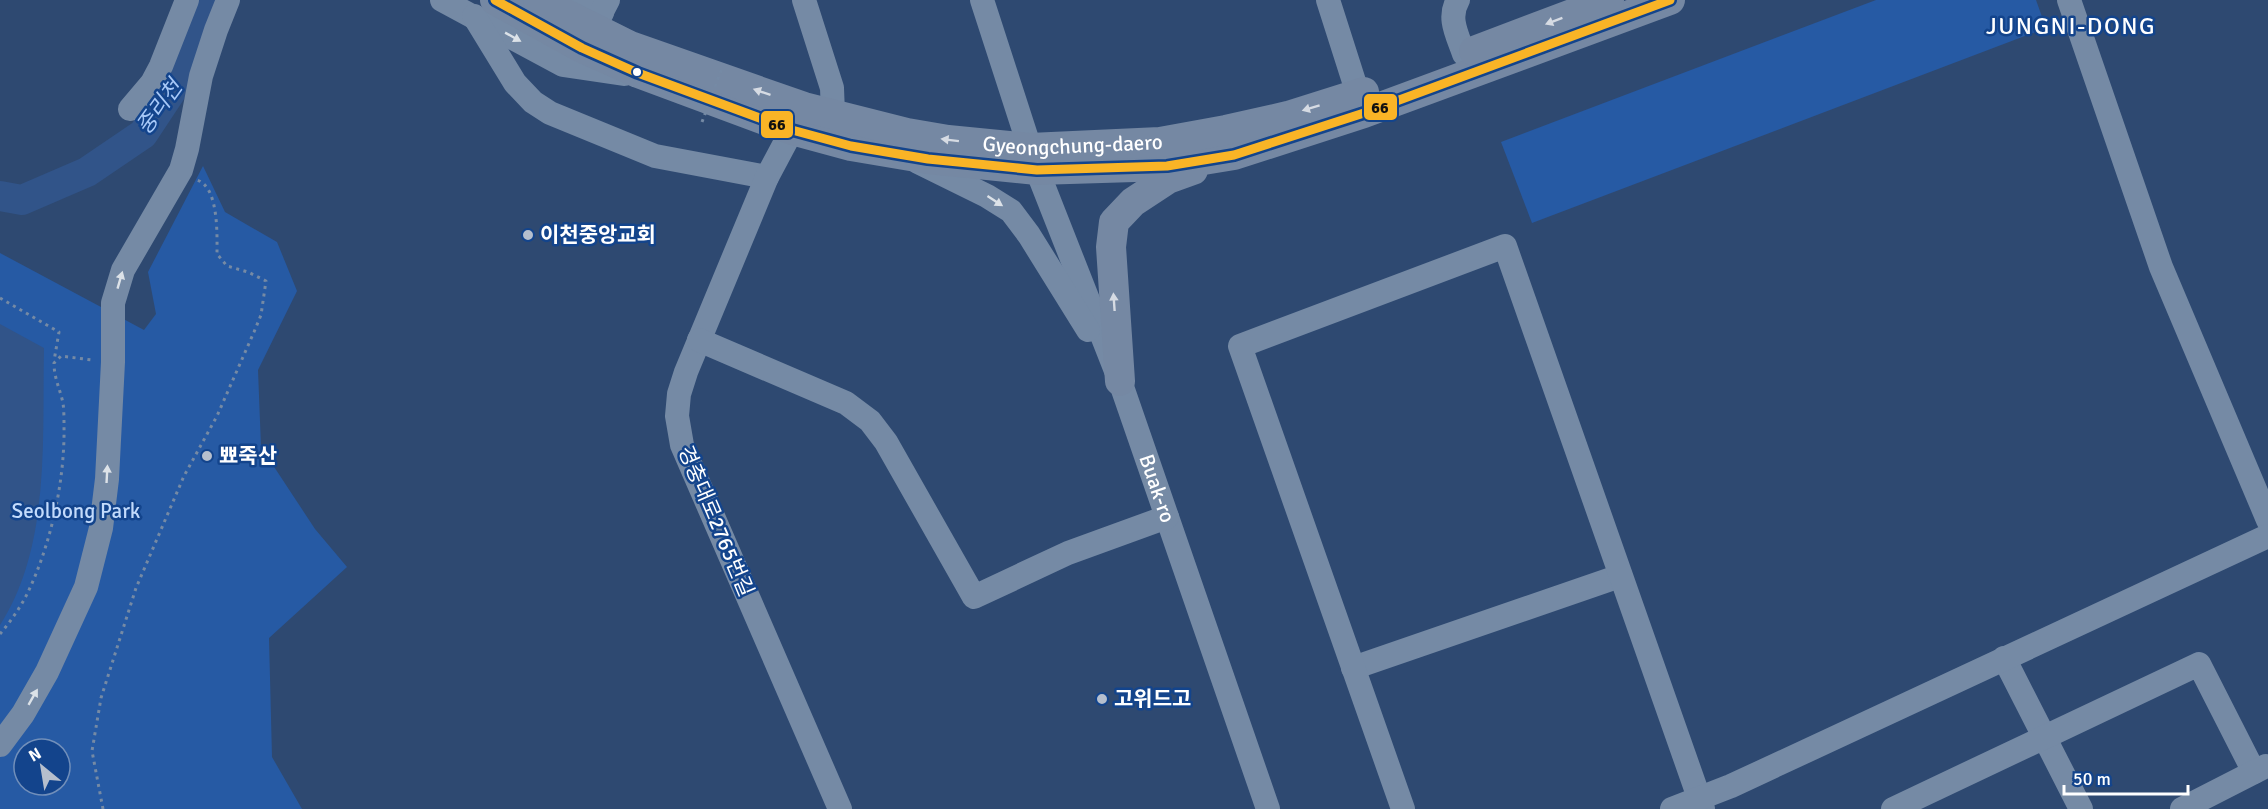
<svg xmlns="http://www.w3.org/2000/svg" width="2268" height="809" viewBox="0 0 2268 809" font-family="Signika,'Noto Sans KR',sans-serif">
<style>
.green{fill:#265aa4;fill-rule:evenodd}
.water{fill:#315489}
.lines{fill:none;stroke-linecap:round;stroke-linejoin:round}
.river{stroke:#315489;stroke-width:30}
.path{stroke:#758aa5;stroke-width:3;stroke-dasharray:3 4.5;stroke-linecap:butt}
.minor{stroke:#758aa5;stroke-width:24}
.major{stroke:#7588a3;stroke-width:30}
.path-bridge{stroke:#758aa5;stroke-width:3;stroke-dasharray:3 4.5;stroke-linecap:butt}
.bus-1-casing{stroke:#13448c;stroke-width:14}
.bus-1{stroke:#f9b426;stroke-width:9}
.oneway{fill:#d6dbe3}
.oneway2{fill:#dce2e8}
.bus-dot{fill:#fff;stroke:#13448c;stroke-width:2}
.poi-dot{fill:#b6bfcd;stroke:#13448c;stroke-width:2}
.labels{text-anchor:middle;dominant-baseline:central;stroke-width:5;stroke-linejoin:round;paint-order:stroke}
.street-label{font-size:21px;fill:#fff;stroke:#13448c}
.poi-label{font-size:21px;font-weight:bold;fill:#fff;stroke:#13448c;text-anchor:start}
.park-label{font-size:21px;fill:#c3dbfc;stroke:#13448c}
.water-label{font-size:22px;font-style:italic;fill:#a8c9f8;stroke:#13448c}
.quarter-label{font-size:24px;letter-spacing:1.5px;fill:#fff;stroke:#13448c}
.line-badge{stroke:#13448c;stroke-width:2}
.pale-badge-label{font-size:16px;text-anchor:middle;font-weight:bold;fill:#111}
</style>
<rect width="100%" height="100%" fill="#2e4971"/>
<g class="green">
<path d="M 1876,0 L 2036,0 L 2046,28 L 1532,223 L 1501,142 Z"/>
<path d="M 203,166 L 225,212 L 277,242 L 297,291 L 258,370 L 261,447 L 315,529 L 347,567 L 269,638 L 272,757 L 302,809 L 0,809 L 0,253 L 144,330 L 156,314 L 148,272 ZM 24,749 L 60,749 L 60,785 L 24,785 Z"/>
</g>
<path class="water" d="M 0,324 L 44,348 C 42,438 51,546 0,625 Z"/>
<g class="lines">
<path class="river" d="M 0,196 L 22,200 L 87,172 L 143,134 L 184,72 L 210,0"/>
<g class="path">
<path d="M 0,298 L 59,332 L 54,361"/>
<path d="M 0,634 C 10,622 21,607 28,592 C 51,544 65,480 64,426 C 64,419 64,410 63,403 C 60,389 54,378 54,363 L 61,356 L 92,360"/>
<path d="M 103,809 L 92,751 L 101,698 L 136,588 L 184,476 L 217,416 L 254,332 L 261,315 L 266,281 L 248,272 L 227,266 L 217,254 C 217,235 219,187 197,180"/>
</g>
<g class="minor">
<path d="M 442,0 L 563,65 L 624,74"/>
<path d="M 580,0 L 602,13"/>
<path d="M 804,0 L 832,88 L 833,114"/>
<path id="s1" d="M 982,0 L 1037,170 L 1120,381 L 1268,809"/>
<path d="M 1328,0 L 1358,94"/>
<path d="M 1458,0 C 1447,18 1458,36 1464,54"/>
<path d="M 2069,0 L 2161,267 L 2268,520"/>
<path d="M 474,16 L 515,83 L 533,102 L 550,113 L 655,156 L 767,177"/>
<path d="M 593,29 L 608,0"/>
<path d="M 130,109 L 152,83 L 161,66 L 187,0"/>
<path d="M 792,130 L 767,177 L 686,372 L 679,394 L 677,416 L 682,445 L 840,809"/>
<path d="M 918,162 L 987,196 L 1011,211 L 1029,235 L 1088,330"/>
<path d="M 699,340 L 846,403 L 870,421 L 886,442 L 974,597 L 1068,553 L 1167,517"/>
<path d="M 2004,658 L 2081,809"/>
<path d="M 1353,668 L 1620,576"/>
<path d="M 0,745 L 23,714 L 47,672 L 86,587 L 101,528 L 107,479 L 113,362 L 113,303 L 123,270 L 181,170 L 187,149 L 201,76 L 216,30 L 228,0"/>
<path d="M 1403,809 L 1240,346 L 1505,246 L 1703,809"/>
<path d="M 1672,809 L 1731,786 L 2268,536"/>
<path d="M 1893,809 L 2199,664 L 2254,772"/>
<path d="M 2182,809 L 2266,766"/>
</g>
<g class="major">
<path d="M 495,0 L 582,48 L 638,73 L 792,130 L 851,146 L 928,159 L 1037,170 L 1167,166 L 1234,155 L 1364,113 L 1670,0"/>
<path id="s2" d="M 538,0 L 630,46 L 804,107 L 907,133 L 948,140 L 1030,148 L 1160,142 L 1226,130 L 1288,116 L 1364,92"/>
<path d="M 1474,51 L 1609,0"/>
<path d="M 1120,381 L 1111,247 L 1114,222 L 1133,202 L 1168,179 L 1193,170"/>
</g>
<path class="path-bridge" d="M 702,122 L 722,68"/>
<defs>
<path id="bus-1" d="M 495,0 L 582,48 L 638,73 L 792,130 L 851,146 L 928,159 L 1037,170 L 1167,166 L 1234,155 L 1364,113 L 1670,0"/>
</defs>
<use href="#bus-1" class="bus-1-casing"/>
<use href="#bus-1" class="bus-1"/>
</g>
<defs><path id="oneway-solid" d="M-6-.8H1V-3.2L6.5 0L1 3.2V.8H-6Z" transform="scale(1.5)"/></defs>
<g class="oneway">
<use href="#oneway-solid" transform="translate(1554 21) rotate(159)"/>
<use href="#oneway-solid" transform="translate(762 92) rotate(-161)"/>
<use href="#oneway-solid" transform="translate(1311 108) rotate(163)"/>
<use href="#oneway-solid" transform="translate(950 140) rotate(-173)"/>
<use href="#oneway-solid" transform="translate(1114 302) rotate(-94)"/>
</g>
<g class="oneway2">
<use href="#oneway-solid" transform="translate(513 37) rotate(29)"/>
<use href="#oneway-solid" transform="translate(995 201) rotate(33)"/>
<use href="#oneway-solid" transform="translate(120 280) rotate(-74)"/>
<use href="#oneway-solid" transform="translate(107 474) rotate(-87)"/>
<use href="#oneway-solid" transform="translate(33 697) rotate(-60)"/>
</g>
<circle class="bus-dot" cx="637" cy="72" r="5"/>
<g class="poi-dot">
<circle cx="528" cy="235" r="6"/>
<circle cx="207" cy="456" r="6"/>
<circle cx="1102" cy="699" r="6"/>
</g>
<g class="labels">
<g class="street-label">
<text stroke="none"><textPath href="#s2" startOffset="560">Gyeongchung-daero</textPath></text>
<text stroke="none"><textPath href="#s1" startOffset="519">Buak-ro</textPath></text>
<text transform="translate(716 521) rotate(67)">경충대로2765번길</text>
</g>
<g class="poi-label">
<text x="540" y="235">이천중앙교회</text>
<text x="219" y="456">뾰죽산</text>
<text x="1114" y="699">고위드고</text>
</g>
<g class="park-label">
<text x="76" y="511">Seolbong Park</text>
</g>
<g class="water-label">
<text transform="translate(159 107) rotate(-54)">중리천</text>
</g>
<g class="quarter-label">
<text x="2071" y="26">JUNGNI-DONG</text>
</g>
</g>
<g class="line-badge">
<rect x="1363" y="93" width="35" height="28" rx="6" fill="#f9b426"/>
<rect x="760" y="110" width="34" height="29" rx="6" fill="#f9b426"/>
</g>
<g class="pale-badge-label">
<text x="1380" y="113">66</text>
<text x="777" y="130">66</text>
</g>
<g transform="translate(42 767) rotate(330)"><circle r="28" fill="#13448c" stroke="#718fba" stroke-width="1.5"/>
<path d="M0-4.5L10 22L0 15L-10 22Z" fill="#b6bfcd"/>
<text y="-9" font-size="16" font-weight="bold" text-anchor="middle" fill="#ffffff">N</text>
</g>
<path d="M2064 785v9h124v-9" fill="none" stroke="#ffffff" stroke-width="3"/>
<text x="2073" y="785" font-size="18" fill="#ffffff" stroke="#13448c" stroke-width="4.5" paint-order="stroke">50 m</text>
</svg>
